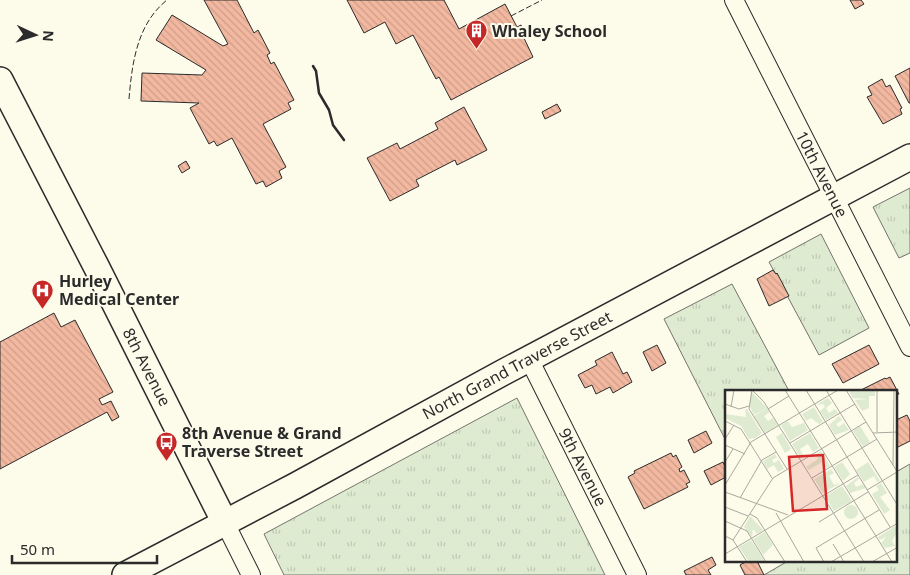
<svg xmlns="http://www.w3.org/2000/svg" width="910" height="575" viewBox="0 0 910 575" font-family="'Noto Sans',sans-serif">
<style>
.grass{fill:url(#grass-tufts);stroke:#74746e}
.building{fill:url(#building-back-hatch);stroke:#2b2b2b}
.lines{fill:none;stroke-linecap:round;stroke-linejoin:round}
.street-casing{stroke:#2b2b2b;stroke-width:20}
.secondary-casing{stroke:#2b2b2b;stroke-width:28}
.street{stroke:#fdfbea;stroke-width:18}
.secondary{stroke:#fdfbea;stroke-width:25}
.fence{stroke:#2b2b2b;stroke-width:1;stroke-dasharray:6 2.5;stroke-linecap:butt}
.wall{stroke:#2b2b2b;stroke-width:2.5}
.labels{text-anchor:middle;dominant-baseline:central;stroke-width:4;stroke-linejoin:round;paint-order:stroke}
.poi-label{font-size:16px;font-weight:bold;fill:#2b2b2b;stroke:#fdfbea;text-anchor:start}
.street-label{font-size:16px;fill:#2b2b2b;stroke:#fdfbea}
.inset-road{fill:none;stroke:#a9a89e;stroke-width:1}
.view{fill:#d62828;fill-opacity:0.15;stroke:#d62828;stroke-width:2.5}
.inset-edge{fill:none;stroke:#2b2b2b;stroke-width:2.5}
</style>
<defs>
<pattern id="grass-tufts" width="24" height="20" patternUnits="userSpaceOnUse" patternTransform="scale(1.25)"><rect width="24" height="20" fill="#deebd1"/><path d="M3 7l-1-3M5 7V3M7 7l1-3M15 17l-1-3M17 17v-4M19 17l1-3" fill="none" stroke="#bfcab4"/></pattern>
<pattern id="building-back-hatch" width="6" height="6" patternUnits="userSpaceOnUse" patternTransform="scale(1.25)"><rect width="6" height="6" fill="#f2b8a0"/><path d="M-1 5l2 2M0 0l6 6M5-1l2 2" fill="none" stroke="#d09e8a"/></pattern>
</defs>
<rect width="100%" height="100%" fill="#fdfbea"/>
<g class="grass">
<path d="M 910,188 L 910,253 L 899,258 L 873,207 Z"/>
<path d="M 821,234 L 869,328 L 819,355 L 769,262 Z"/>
<path d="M 732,284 L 789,391 L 726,391 L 726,441 L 664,319 Z"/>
<path d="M 517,398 L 605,575 L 284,575 L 264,534 Z"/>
<path d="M 910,464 L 910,575 L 764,575 L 788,561 L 896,561 L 896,472 Z"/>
</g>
<g class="building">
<path d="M 204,0 L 237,0 L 254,33 L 258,30 L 270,53 L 267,55 L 271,64 L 274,62 L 294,100 L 288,103 L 291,109 L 263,124 L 286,167 L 279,171 L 282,178 L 266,187 L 263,181 L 256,184 L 232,138 L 217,146 L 214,141 L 209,144 L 190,108 L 199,103 L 141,101 L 142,73 L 202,75 L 206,70 L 156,40 L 172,15 L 223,46 L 228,44 Z"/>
<path d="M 347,0 L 444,0 L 459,29 L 505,4 L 517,27 L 521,25 L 524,32 L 522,34 L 533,57 L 451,100 L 439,77 L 436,79 L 413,35 L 396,44 L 385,22 L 364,33 Z"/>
<path d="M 850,0 L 861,0 L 864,4 L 855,9 Z"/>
<path d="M 910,68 L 910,103 L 909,103 L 895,76 Z"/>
<path d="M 882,79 L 886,87 L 890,85 L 902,108 L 900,109 L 902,114 L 883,124 L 867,97 L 872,95 L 868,87 Z"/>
<path d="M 557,104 L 561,111 L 545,119 L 542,112 Z"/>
<path d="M 464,107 L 487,150 L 457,165 L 455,160 L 416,180 L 419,186 L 390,201 L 367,158 L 397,143 L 400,149 L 438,129 L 435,123 Z"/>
<path d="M 186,161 L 190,168 L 182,173 L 178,166 Z"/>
<path d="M 773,270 L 776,274 L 777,273 L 789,296 L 769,306 L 757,279 Z"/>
<path d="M 54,313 L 61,327 L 75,320 L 113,392 L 99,399 L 102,405 L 111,401 L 119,417 L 112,421 L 107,412 L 0,469 L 0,342 Z"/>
<path d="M 657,345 L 666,363 L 652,371 L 643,352 Z"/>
<path d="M 869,345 L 879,364 L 843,383 L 832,364 Z"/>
<path d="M 612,352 L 623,374 L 627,372 L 632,382 L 613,393 L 610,387 L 596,394 L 592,385 L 585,388 L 578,375 L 597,365 L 595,361 Z"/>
<path d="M 890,377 L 899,394 L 896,395 L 896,391 L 859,391 L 885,378 L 886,379 Z"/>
<path d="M 907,415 L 910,421 L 910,441 L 896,448 L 896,420 Z"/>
<path d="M 706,431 L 712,443 L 694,453 L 688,440 Z"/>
<path d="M 671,453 L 673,457 L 676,455 L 682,467 L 679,469 L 680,472 L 684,470 L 690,482 L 686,484 L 688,487 L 644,509 L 628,477 L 635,473 L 634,471 Z"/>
<path d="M 723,462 L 726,469 L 726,477 L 711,485 L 704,471 Z"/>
<path d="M 712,557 L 716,565 L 708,570 L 711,575 L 686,575 L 684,571 Z"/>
<path d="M 747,561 L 757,561 L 764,575 L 745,575 L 740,565 Z"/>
</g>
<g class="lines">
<defs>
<g id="street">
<path d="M 734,0 L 910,347"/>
<path d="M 529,359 L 637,575"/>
<path d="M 225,523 L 251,575"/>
</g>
<g id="secondary">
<path d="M 0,80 L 96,266 L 225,523"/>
<path d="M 125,575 L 295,486 L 502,373 L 910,157"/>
</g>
</defs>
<use href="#street" class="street-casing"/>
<use href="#secondary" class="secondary-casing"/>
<use href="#street" class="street"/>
<use href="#secondary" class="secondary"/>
<g class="fence">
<path d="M 511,16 L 542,0"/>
<path d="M 129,99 C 132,63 137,24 167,0"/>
</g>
<path class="wall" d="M 313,66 L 316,71 L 319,93 L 329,110 L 333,125 L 344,140"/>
</g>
<defs>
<symbol id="building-pin" viewBox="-11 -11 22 30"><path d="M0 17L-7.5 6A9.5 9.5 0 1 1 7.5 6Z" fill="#c62828" stroke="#fdfbea"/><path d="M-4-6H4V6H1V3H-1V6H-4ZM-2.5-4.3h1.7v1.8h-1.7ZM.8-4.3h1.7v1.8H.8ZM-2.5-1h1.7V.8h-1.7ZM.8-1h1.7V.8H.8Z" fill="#fff"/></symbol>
<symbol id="hospital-pin" viewBox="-11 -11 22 30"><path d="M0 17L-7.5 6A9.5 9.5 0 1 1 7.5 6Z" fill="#c62828" stroke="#fdfbea"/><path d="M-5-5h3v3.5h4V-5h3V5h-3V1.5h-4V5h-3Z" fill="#fff"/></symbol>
<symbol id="bus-pin" viewBox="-11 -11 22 30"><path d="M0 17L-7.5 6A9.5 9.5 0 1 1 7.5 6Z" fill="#c62828" stroke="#fdfbea"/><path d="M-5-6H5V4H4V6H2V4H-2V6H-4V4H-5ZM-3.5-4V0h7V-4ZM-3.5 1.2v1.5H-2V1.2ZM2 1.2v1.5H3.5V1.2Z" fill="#fff"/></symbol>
</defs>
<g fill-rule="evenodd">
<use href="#building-pin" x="464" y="18" width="25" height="34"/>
<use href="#hospital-pin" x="30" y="278" width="25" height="34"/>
<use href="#bus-pin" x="154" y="430" width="25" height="34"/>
</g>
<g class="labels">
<g class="poi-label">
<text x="492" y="31">Whaley School</text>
<text x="59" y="281">Hurley<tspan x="59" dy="18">Medical Center</tspan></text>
<text x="182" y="433">8th Avenue &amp; Grand<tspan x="182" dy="18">Traverse Street</tspan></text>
</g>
<g class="street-label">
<text transform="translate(822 174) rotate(63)">10th Avenue</text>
<text transform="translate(517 365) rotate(-28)">North Grand Traverse Street</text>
<text transform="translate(147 367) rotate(63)">8th Avenue</text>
<text transform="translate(583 467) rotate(63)">9th Avenue</text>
</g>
</g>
<g transform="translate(725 390)">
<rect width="172" height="172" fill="#fdfbea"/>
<path d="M 150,0 L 150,6 L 144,6 L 144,18 L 137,21 L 130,10 L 143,9 L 128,8 L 124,1 ZM 103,8 L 107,13 L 101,18 L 104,23 L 110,19 L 113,23 L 101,30 L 95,21 L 100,17 L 98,14 L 91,15 ZM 89,17 L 98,32 L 94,34 L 86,28 L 81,31 L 77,24 ZM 42,18 L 45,22 L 39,26 L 43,31 L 48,28 L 53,35 L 40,43 L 29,26 ZM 22,19 L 37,43 L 30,48 L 24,49 L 16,36 L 0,28 L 0,24 L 21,27 L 20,20 ZM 114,26 L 117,30 L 111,34 L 114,37 L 119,33 L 124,40 L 110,45 L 104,35 ZM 63,31 L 67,37 L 79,33 L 83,40 L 65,51 L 56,35 ZM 135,36 L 145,52 L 138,57 L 128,41 ZM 57,43 L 66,59 L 60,63 L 51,47 ZM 85,43 L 94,58 L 88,62 L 83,54 L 75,59 L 79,67 L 76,69 L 67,54 ZM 96,61 L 105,76 L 101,78 L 97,72 L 84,80 L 81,77 L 93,69 L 91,64 ZM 50,64 L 52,67 L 47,70 L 49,73 L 54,70 L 59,79 L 53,82 L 49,75 L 42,79 L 38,71 ZM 117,72 L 125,84 L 118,91 L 109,77 ZM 143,72 L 155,91 L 152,92 L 149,86 L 139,92 L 131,80 ZM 106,79 L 109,83 L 104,86 L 109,95 L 116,93 L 98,103 L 89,89 ZM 133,87 L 134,89 L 129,93 L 131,97 L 138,94 L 141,98 L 125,103 L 121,96 ZM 156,93 L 162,103 L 155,107 L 165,120 L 159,124 L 147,104 L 154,100 L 151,96 ZM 117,96 L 127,111 L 109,121 L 100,106 ZM119 122a7 7 0 1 1 14 0a7 7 0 1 1-14 0ZM 25,126 L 38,140 L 32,144 L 28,139 L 27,147 L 19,137 ZM 170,136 L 172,142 L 167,151 L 170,156 L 160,158 L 156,153 L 161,147 L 155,150 L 153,147 ZM 40,142 L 48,155 L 38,165 L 28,149 ZM 26,150 L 40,172 L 24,172 L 14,157 Z" fill="#deebd1"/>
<path d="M 27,2 L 42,18 L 29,25 L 24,15 Z" fill="#deebd1"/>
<path class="inset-road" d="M 27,0 L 39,12 L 139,172M 27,0 L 24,19 L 62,79M 60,0 L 167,172M 81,0 L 165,137M 101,0 L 173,116M 121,0 L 173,83M 152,0 L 152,42M 0,14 L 14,19 L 24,16M 6,17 L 9,0M 43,19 L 64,6M 0,31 L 16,39 L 47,88M 148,43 L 173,42M 0,49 L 9,35M 65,53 L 130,14M 0,55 L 20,64M 0,72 L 8,59M 168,75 L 169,0M 87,88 L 152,49M 0,95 L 26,52 L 113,0M 142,100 L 172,82M 0,102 L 63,125M 15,108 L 37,70 L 51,62M 0,117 L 23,126M 51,123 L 79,172M 25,124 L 32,128 L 60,172M 0,131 L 22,141 L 41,172M 94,132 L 143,102M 0,146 L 8,150 L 22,172M 8,150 L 48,88 L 141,32M 108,154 L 119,172M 0,164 L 133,85M 99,172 L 91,158 L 154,120M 106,172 L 173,133M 147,172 L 173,157"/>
<path class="view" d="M 98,65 L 102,119 L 68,121 L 64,67 Z"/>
<rect width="172" height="172" class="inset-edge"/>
</g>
<g transform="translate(35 35) rotate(94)" stroke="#fdfbea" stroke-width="4" paint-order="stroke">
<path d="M0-4L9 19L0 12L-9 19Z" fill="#2b2b2b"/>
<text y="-8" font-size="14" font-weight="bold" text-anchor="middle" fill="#2b2b2b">N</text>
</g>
<path d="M12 555v8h145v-8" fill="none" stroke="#2b2b2b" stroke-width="2.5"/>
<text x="20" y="555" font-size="15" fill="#2b2b2b" stroke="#fdfbea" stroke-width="4" paint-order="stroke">50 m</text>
</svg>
